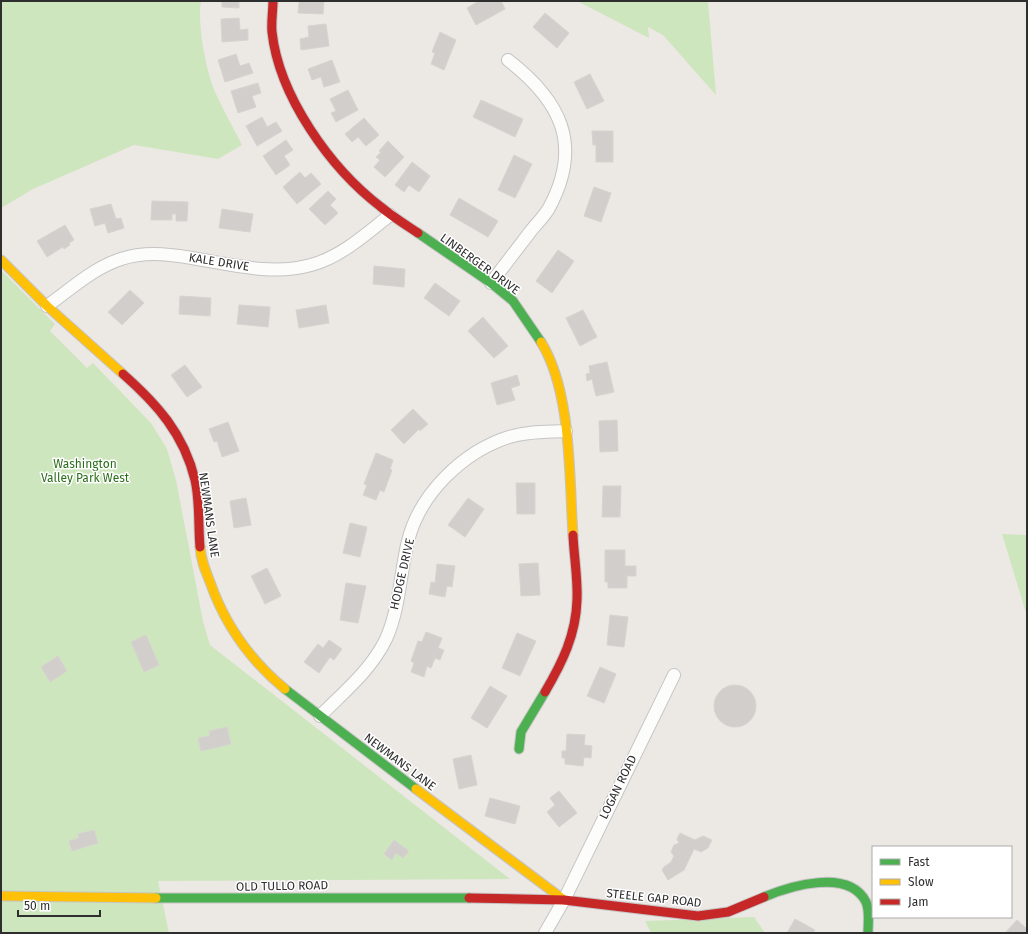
<svg xmlns="http://www.w3.org/2000/svg" width="1028" height="934" viewBox="0 0 1028 934" font-family="'Fira Sans',sans-serif">
<style>
.green{fill:#cee6be}
.building{fill:#d1cecb;stroke:#d7d4d0}
.lines{fill:none;stroke-linecap:round;stroke-linejoin:round}
.street-casing{stroke:#c5c4c5;stroke-width:14}
.fast-casing{stroke:#c5c4c5;stroke-width:11}
.slow-casing{stroke:#c5c4c5;stroke-width:11}
.jam-casing{stroke:#c5c4c5;stroke-width:11}
.street{stroke:#fcfcfb;stroke-width:12}
.fast{stroke:#4caf50;stroke-width:9}
.slow{stroke:#ffc107;stroke-width:9}
.jam{stroke:#c62828;stroke-width:9}
.labels{text-anchor:middle;dominant-baseline:central;stroke-width:3;stroke-linejoin:round;paint-order:stroke}
.street-label{font-size:12px;fill:#2e2e2e;stroke:#fff}
.park-label{font-size:12px;fill:#2c6e1b;stroke:#fff}
</style>
<rect width="100%" height="100%" fill="#ece8e4"/>
<g class="green">
<path d="M 1,1 L 201,1 C 197,24 206,70 215,92 C 223,110 233,127 242,145 L 218,159 L 134,145 L 33,189 L 1,208 Z"/>
<path d="M 577,1 L 708,1 L 716,95 L 663,35 L 648,27 L 649,38 Z"/>
<path d="M 1,270 L 55,324 L 50,331 L 87,368 L 93,363 L 151,423 L 167,449 L 176,480 L 203,621 L 210,645 L 510,879 L 158,881 L 169,933 L 1,933 Z"/>
<path d="M 1002,534 L 1027,535 L 1027,616 Z"/>
<path d="M 754,917 L 765,933 L 651,933 L 645,921 Z"/>
</g>
<g class="building">
<path d="M 222,1 L 239,1 L 239,8 L 222,7 Z"/>
<path d="M 307,1 L 324,1 L 323,14 L 298,13 L 299,2 Z"/>
<path d="M 479,1 L 501,1 L 505,9 L 476,25 L 467,8 Z"/>
<path d="M 545,13 L 569,33 L 557,48 L 533,27 Z"/>
<path d="M 239,18 L 240,30 L 248,29 L 248,40 L 222,42 L 221,19 Z"/>
<path d="M 326,24 L 329,46 L 301,50 L 300,39 L 309,37 L 308,26 Z"/>
<path d="M 440,32 L 456,40 L 444,70 L 431,64 L 435,53 L 432,52 Z"/>
<path d="M 236,54 L 240,66 L 249,63 L 253,73 L 225,82 L 218,60 Z"/>
<path d="M 332,60 L 340,82 L 324,87 L 321,77 L 312,80 L 308,69 Z"/>
<path d="M 590,74 L 604,101 L 587,109 L 574,82 Z"/>
<path d="M 258,83 L 261,93 L 252,96 L 256,107 L 238,113 L 231,91 Z"/>
<path d="M 348,90 L 358,110 L 336,122 L 331,113 L 336,111 L 330,99 Z"/>
<path d="M 481,100 L 523,119 L 515,137 L 473,117 Z"/>
<path d="M 262,117 L 267,127 L 276,122 L 282,131 L 257,146 L 246,126 Z"/>
<path d="M 364,118 L 379,135 L 366,146 L 358,137 L 352,142 L 345,134 Z"/>
<path d="M 592,131 L 613,131 L 613,162 L 596,162 L 596,145 L 593,145 Z"/>
<path d="M 286,140 L 293,150 L 284,156 L 290,165 L 276,175 L 263,156 Z"/>
<path d="M 388,141 L 404,157 L 385,177 L 374,167 L 380,160 L 376,157 L 381,152 L 379,151 Z"/>
<path d="M 514,155 L 532,164 L 515,198 L 498,190 Z"/>
<path d="M 412,162 L 430,176 L 419,192 L 409,185 L 404,192 L 395,185 Z"/>
<path d="M 300,172 L 305,178 L 311,173 L 321,184 L 297,204 L 283,187 Z"/>
<path d="M 594,187 L 611,193 L 601,222 L 584,216 Z"/>
<path d="M 328,191 L 336,199 L 330,205 L 338,213 L 325,225 L 309,209 Z"/>
<path d="M 459,198 L 498,221 L 488,237 L 450,215 Z"/>
<path d="M 152,201 L 188,202 L 187,221 L 176,221 L 176,214 L 172,214 L 172,220 L 151,220 Z"/>
<path d="M 111,204 L 116,219 L 121,218 L 124,228 L 108,233 L 105,223 L 95,226 L 90,209 Z"/>
<path d="M 222,209 L 253,214 L 250,232 L 219,228 Z"/>
<path d="M 65,225 L 74,240 L 69,243 L 70,245 L 64,249 L 63,247 L 47,257 L 37,241 Z"/>
<path d="M 558,250 L 574,261 L 552,293 L 536,281 Z"/>
<path d="M 374,266 L 405,269 L 404,287 L 373,284 Z"/>
<path d="M 435,283 L 460,301 L 449,316 L 424,298 Z"/>
<path d="M 130,290 L 144,303 L 122,325 L 108,312 Z"/>
<path d="M 180,296 L 211,298 L 210,316 L 179,314 Z"/>
<path d="M 239,305 L 270,307 L 268,327 L 237,324 Z"/>
<path d="M 326,305 L 329,323 L 299,328 L 296,310 Z"/>
<path d="M 583,310 L 597,337 L 580,346 L 566,318 Z"/>
<path d="M 483,317 L 508,346 L 494,358 L 468,331 Z"/>
<path d="M 607,362 L 614,392 L 596,396 L 592,379 L 587,381 L 586,374 L 590,373 L 589,366 Z"/>
<path d="M 185,365 L 202,387 L 187,397 L 171,375 Z"/>
<path d="M 517,375 L 520,385 L 511,388 L 515,400 L 497,405 L 491,383 Z"/>
<path d="M 413,409 L 428,424 L 420,431 L 419,429 L 404,444 L 391,430 Z"/>
<path d="M 617,420 L 618,451 L 600,452 L 599,421 Z"/>
<path d="M 228,422 L 239,451 L 222,457 L 217,441 L 214,442 L 209,429 Z"/>
<path d="M 376,453 L 393,460 L 390,469 L 392,470 L 384,492 L 380,490 L 376,500 L 363,495 L 367,485 L 364,484 Z"/>
<path d="M 516,483 L 535,483 L 535,514 L 517,514 Z"/>
<path d="M 603,486 L 621,486 L 620,517 L 602,517 Z"/>
<path d="M 246,498 L 251,525 L 234,528 L 230,501 Z"/>
<path d="M 468,498 L 484,509 L 465,537 L 448,525 Z"/>
<path d="M 350,523 L 367,527 L 360,557 L 343,553 Z"/>
<path d="M 605,550 L 625,550 L 625,566 L 636,566 L 636,576 L 627,576 L 627,588 L 608,588 L 608,582 L 605,582 Z"/>
<path d="M 538,563 L 540,595 L 521,596 L 519,564 Z"/>
<path d="M 437,564 L 455,566 L 452,587 L 447,586 L 445,597 L 429,594 L 431,582 L 435,583 Z"/>
<path d="M 267,568 L 281,596 L 265,604 L 251,576 Z"/>
<path d="M 346,583 L 366,586 L 358,623 L 340,620 Z"/>
<path d="M 610,615 L 628,617 L 624,647 L 607,645 Z"/>
<path d="M 426,632 L 442,638 L 438,648 L 444,650 L 440,660 L 435,658 L 431,668 L 427,666 L 424,677 L 411,672 L 414,663 L 411,661 L 418,641 L 422,642 Z"/>
<path d="M 517,633 L 536,641 L 520,676 L 502,668 Z"/>
<path d="M 146,635 L 159,665 L 144,672 L 131,642 Z"/>
<path d="M 329,640 L 342,649 L 334,660 L 330,657 L 319,673 L 304,662 L 318,644 L 323,648 Z"/>
<path d="M 58,656 L 67,671 L 50,682 L 41,667 Z"/>
<path d="M 600,667 L 616,674 L 604,703 L 587,696 Z"/>
<circle cx="735" cy="706" r="21"/>
<path d="M 490,686 L 507,696 L 487,728 L 471,718 Z"/>
<path d="M 227,727 L 231,744 L 201,751 L 198,738 L 210,736 L 209,731 Z"/>
<path d="M 567,734 L 585,735 L 584,745 L 592,746 L 591,758 L 584,757 L 583,766 L 565,764 L 565,758 L 562,758 L 562,751 L 566,751 Z"/>
<path d="M 471,755 L 477,785 L 459,789 L 453,759 Z"/>
<path d="M 559,791 L 577,813 L 559,827 L 547,812 L 555,805 L 550,798 Z"/>
<path d="M 490,798 L 520,806 L 515,824 L 485,816 Z"/>
<path d="M 94,830 L 98,843 L 72,851 L 69,841 L 79,838 L 78,834 Z"/>
<path d="M 680,833 L 695,840 L 703,836 L 712,840 L 708,848 L 701,852 L 694,849 L 684,870 L 668,880 L 662,870 L 664,867 L 671,862 L 674,856 L 671,852 L 674,845 L 679,843 L 677,839 Z"/>
<path d="M 394,840 L 409,851 L 403,858 L 396,853 L 392,860 L 384,854 Z"/>
<path d="M 795,919 L 815,930 L 813,933 L 787,933 Z"/>
<path d="M 1017,920 L 1027,929 L 1027,933 L 1005,933 Z"/>
</g>
<g class="lines">
<defs>
<g id="street">
<path d="M 491,283 C 504,266 517,249 530,232 C 536,224 544,217 549,208 C 583,145 561,101 508,60"/>
<path d="M 47,306 C 71,289 93,268 121,259 C 148,250 176,255 203,260 C 237,266 276,275 311,265 C 341,257 366,234 390,215"/>
<path d="M 320,716 C 344,692 371,670 386,639 C 400,608 400,573 408,541 C 420,493 463,452 509,437 C 528,431 547,432 566,431"/>
<path d="M 545,933 L 564,900 L 674,675"/>
</g>
<g id="fast">
<path d="M 418,233 L 491,283 L 513,301 L 541,342"/>
<path d="M 285,689 L 416,789"/>
<path d="M 519,749 L 521,732 L 545,692"/>
<path d="M 764,897 C 790,886 849,868 866,902 C 870,911 868,923 868,933"/>
<path d="M 156,898 L 469,898"/>
</g>
<g id="slow">
<path d="M 1,260 L 47,306 L 123,374"/>
<path d="M 541,342 C 572,392 569,477 573,535"/>
<path d="M 200,547 C 201,560 205,570 210,582 C 225,625 250,660 285,689"/>
<path d="M 416,789 L 564,900"/>
<path d="M 1,896 L 156,898"/>
</g>
<g id="jam">
<path d="M 273,1 C 273,11 271,22 272,32 C 279,96 330,168 381,207 C 393,217 406,225 418,233"/>
<path d="M 123,374 C 157,404 184,434 195,480 C 200,501 198,525 200,547"/>
<path d="M 545,692 C 562,663 576,635 577,600 C 578,579 574,557 573,535"/>
<path d="M 469,898 L 564,900 L 698,916 L 728,912 L 764,897"/>
</g>
</defs>
<use href="#street" class="street-casing"/>
<use href="#fast" class="fast-casing"/>
<use href="#slow" class="slow-casing"/>
<use href="#jam" class="jam-casing"/>
<use href="#street" class="street"/>
<use href="#fast" class="fast"/>
<use href="#slow" class="slow"/>
<use href="#jam" class="jam"/>
</g>
<g class="labels">
<g class="street-label">
<text transform="translate(219 262) rotate(9)">KALE DRIVE</text>
<text transform="translate(480 264) rotate(36)">LINBERGER DRIVE</text>
<text transform="translate(209 515) rotate(82)">NEWMANS LANE</text>
<text transform="translate(402 574) rotate(-77)">HODGE DRIVE</text>
<text transform="translate(400 762) rotate(37)">NEWMANS LANE</text>
<text transform="translate(618 787) rotate(-64)">LOGAN ROAD</text>
<text transform="translate(282 886) rotate(-1)">OLD TULLO ROAD</text>
<text transform="translate(654 898) rotate(6)">STEELE GAP ROAD</text>
</g>
<g class="park-label">
<text x="85" y="464">Washington<tspan x="85" dy="14">Valley Park West</tspan></text>
</g>
</g>
<rect width="1028" height="934" fill="none" stroke="#2e2e2e" stroke-width="4"/>
<rect x="872" y="846" width="140" height="72" fill="#ffffff" stroke="#ababab"/>
<rect x="880" y="859" width="20" height="6" fill="#4caf50" stroke="#ababab"/>
<text x="908" y="866" font-size="12" fill="#2e2e2e">Fast</text>
<rect x="880" y="879" width="20" height="6" fill="#ffc107" stroke="#ababab"/>
<text x="908" y="886" font-size="12" fill="#2e2e2e">Slow</text>
<rect x="880" y="899" width="20" height="6" fill="#c62828" stroke="#ababab"/>
<text x="908" y="906" font-size="12" fill="#2e2e2e">Jam</text>
<path d="M18 910v6h82v-6" fill="none" stroke="#2e2e2e" stroke-width="2"/>
<text x="24" y="910" font-size="12" fill="#2e2e2e" stroke="#ffffff" stroke-width="3" paint-order="stroke">50 m</text>
</svg>
